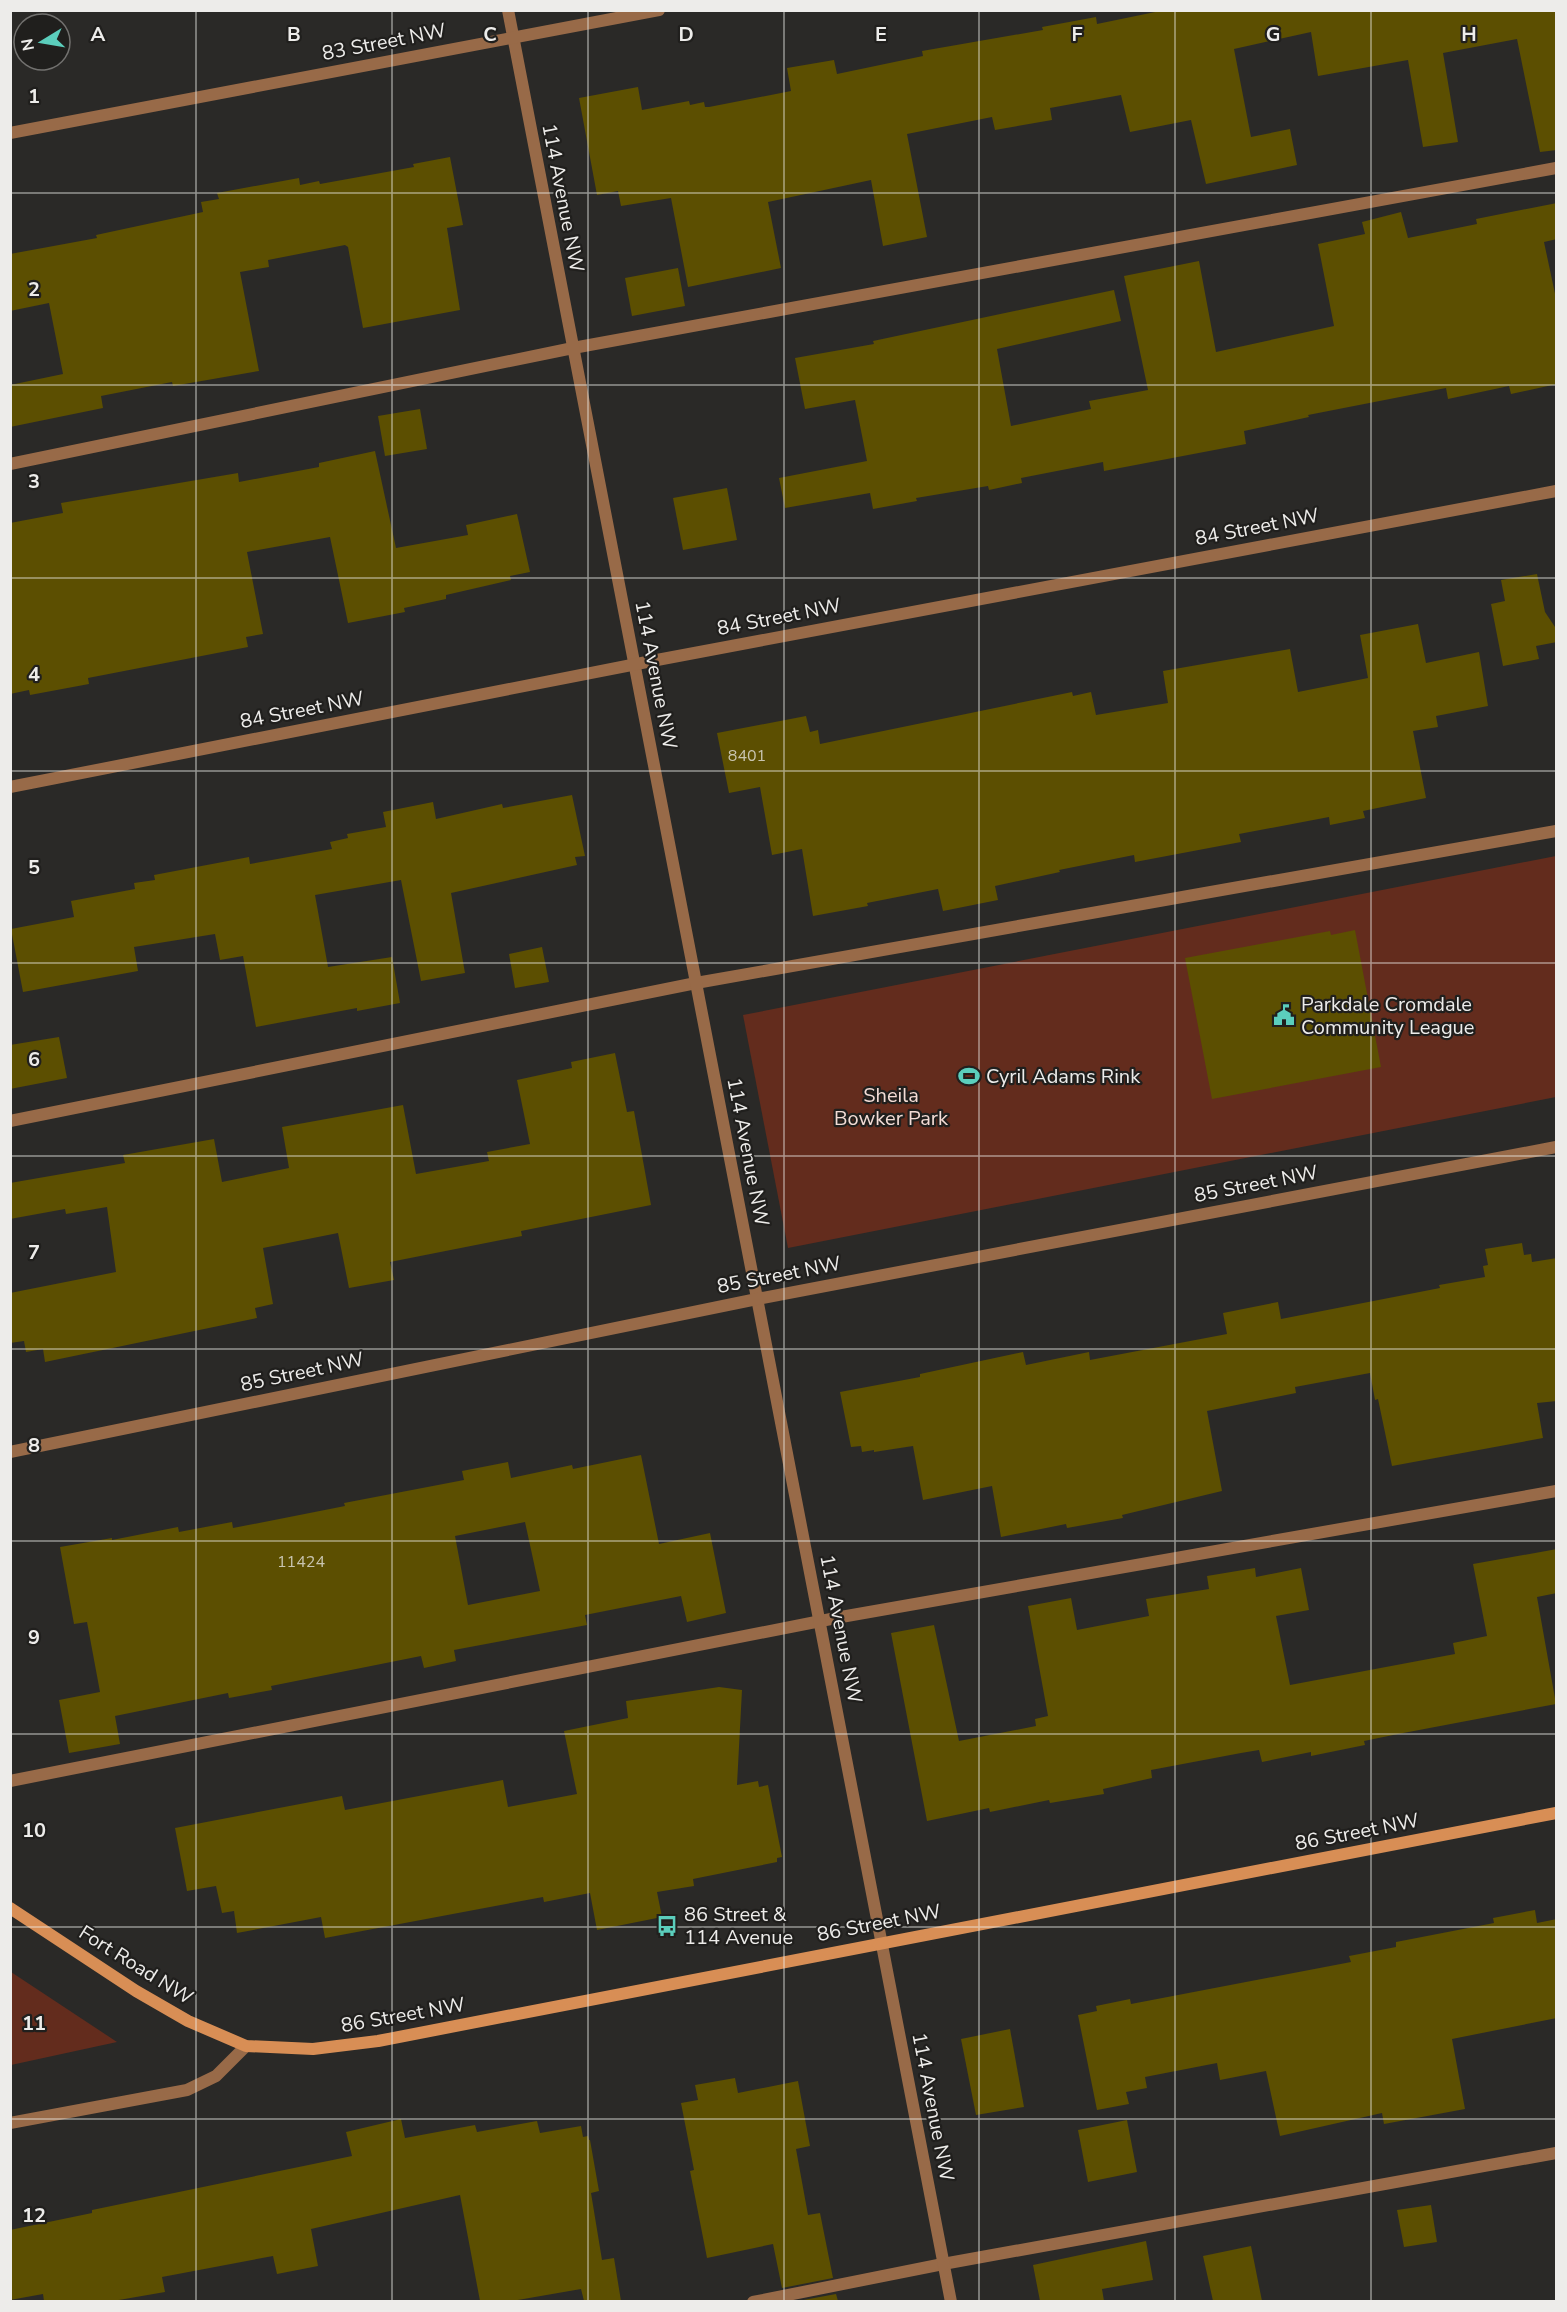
<svg xmlns="http://www.w3.org/2000/svg" width="1567" height="2312" viewBox="0 0 1567 2312" font-family="'Nunito Sans',sans-serif">
<style>
.green{fill:#632c1d}
.building{fill:#5c4f01;fill-rule:evenodd}
.lines{fill:none;stroke-linecap:round;stroke-linejoin:round}
.lane{stroke:#986a48;stroke-width:12}
.street{stroke:#986a48;stroke-width:12}
.secondary{stroke:#d88e55;stroke-width:12}
.grid{fill:none;stroke:#edecea;stroke-width:1.5;stroke-opacity:0.55}
.labels{text-anchor:middle;dominant-baseline:central;stroke-width:4.5;stroke-linejoin:round;paint-order:stroke}
.number-label{font-size:16px;fill:#c9c5b0}
.street-label{font-size:20px;fill:#edecea;stroke:#201f1d}
.poi-label{font-size:20px;fill:#edecea;stroke:#201f1d;text-anchor:start}
.park-label{font-size:20px;fill:#f3dcd5;stroke:#201f1d}
.grid-label{font-size:20px;text-anchor:middle;font-weight:bold;fill:#edecea;stroke:#201f1d;stroke-width:4.5;stroke-linejoin:round;paint-order:stroke}
</style>
<rect width="100%" height="100%" fill="#2a2927"/>
<g class="green">
<path d="M 1556,856 L 1556,1097 L 788,1248 L 743,1015 Z"/>
<path d="M 10,1972 L 11,1972 L 117,2042 L 11,2065 Z"/>
</g>
<g class="building">
<path d="M 1557,10 L 1557,150 L 1540,152 L 1517,39 L 1443,53 L 1458,142 L 1423,147 L 1408,60 L 1318,76 L 1311,32 L 1234,49 L 1251,137 L 1290,129 L 1297,165 L 1206,184 L 1191,120 L 1130,132 L 1121,95 L 1050,108 L 1052,120 L 995,130 L 992,117 L 907,134 L 927,237 L 883,246 L 871,180 L 768,202 L 781,268 L 688,287 L 671,198 L 621,206 L 618,191 L 597,195 L 579,98 L 638,87 L 642,110 L 689,101 L 690,105 L 704,102 L 705,107 L 709,107 L 791,91 L 787,68 L 834,60 L 837,74 L 923,56 L 922,51 L 1043,30 L 1042,27 L 1096,17 L 1097,24 L 1160,11 Z"/>
<path d="M 450,157 L 463,225 L 447,228 L 460,310 L 363,328 L 348,247 L 345,245 L 268,260 L 269,267 L 240,272 L 259,371 L 173,386 L 172,382 L 101,396 L 103,408 L 10,427 L 10,385 L 63,374 L 49,303 L 10,311 L 10,254 L 97,238 L 96,235 L 203,212 L 201,202 L 219,199 L 217,193 L 299,178 L 300,185 L 319,181 L 320,184 L 414,167 L 413,164 Z"/>
<path d="M 1557,203 L 1557,239 L 1544,242 L 1557,303 L 1557,384 L 1511,394 L 1509,386 L 1448,399 L 1446,388 L 1308,415 L 1309,417 L 1244,431 L 1246,444 L 1104,471 L 1103,462 L 1021,478 L 1022,483 L 989,490 L 988,486 L 916,498 L 917,501 L 873,509 L 870,493 L 785,508 L 779,478 L 867,461 L 855,400 L 805,409 L 795,358 L 874,344 L 873,341 L 1114,290 L 1121,321 L 997,349 L 1011,426 L 1091,409 L 1089,401 L 1148,390 L 1124,276 L 1199,261 L 1216,352 L 1334,326 L 1318,244 L 1365,234 L 1362,222 L 1401,212 L 1408,238 L 1477,224 L 1476,219 Z"/>
<path d="M 678,268 L 685,306 L 632,316 L 625,278 Z"/>
<path d="M 420,409 L 427,449 L 385,456 L 378,416 Z"/>
<path d="M 375,451 L 396,548 L 468,535 L 466,525 L 517,514 L 530,572 L 510,576 L 511,580 L 446,595 L 446,599 L 404,608 L 405,612 L 348,623 L 330,537 L 247,552 L 263,634 L 246,637 L 248,647 L 88,678 L 89,684 L 30,695 L 29,690 L 10,694 L 10,523 L 63,513 L 61,503 L 238,473 L 239,482 L 319,467 L 319,463 Z"/>
<path d="M 727,488 L 737,540 L 683,550 L 673,498 Z"/>
<path d="M 1537,574 L 1545,612 L 1557,630 L 1557,642 L 1536,646 L 1539,659 L 1503,666 L 1491,604 L 1505,601 L 1501,580 Z"/>
<path d="M 1418,624 L 1426,663 L 1479,652 L 1488,706 L 1436,716 L 1438,727 L 1413,731 L 1426,798 L 1363,811 L 1365,818 L 1330,825 L 1329,817 L 1239,834 L 1241,842 L 1135,862 L 1134,855 L 1059,870 L 1060,872 L 995,886 L 998,900 L 943,911 L 938,889 L 867,903 L 868,906 L 813,916 L 802,849 L 772,855 L 760,787 L 729,793 L 717,733 L 806,716 L 810,732 L 818,730 L 820,744 L 1072,692 L 1073,696 L 1091,692 L 1096,715 L 1168,703 L 1163,671 L 1290,649 L 1298,692 L 1368,678 L 1360,635 Z"/>
<path d="M 572,795 L 585,856 L 575,857 L 577,865 L 451,893 L 465,973 L 421,981 L 401,880 L 315,895 L 328,967 L 392,957 L 400,1003 L 357,1011 L 357,1008 L 256,1027 L 243,956 L 220,960 L 215,934 L 134,947 L 138,971 L 23,992 L 11,929 L 74,917 L 71,901 L 135,889 L 134,883 L 155,880 L 154,875 L 249,857 L 250,864 L 332,849 L 330,842 L 348,838 L 347,834 L 386,827 L 383,812 L 433,802 L 436,819 L 502,804 L 503,808 Z"/>
<path d="M 1355,930 L 1381,1067 L 1212,1099 L 1185,958 L 1330,931 L 1331,935 Z"/>
<path d="M 542,947 L 549,982 L 515,988 L 509,954 Z"/>
<path d="M 59,1037 L 67,1078 L 10,1089 L 10,1045 Z"/>
<path d="M 615,1053 L 627,1112 L 634,1111 L 651,1205 L 521,1231 L 522,1236 L 390,1262 L 394,1280 L 349,1288 L 338,1233 L 263,1248 L 273,1304 L 255,1308 L 257,1318 L 45,1362 L 43,1349 L 26,1352 L 24,1341 L 10,1343 L 10,1293 L 116,1272 L 107,1207 L 66,1214 L 65,1209 L 10,1219 L 10,1183 L 125,1163 L 123,1155 L 214,1139 L 222,1182 L 289,1168 L 282,1127 L 403,1105 L 416,1174 L 489,1161 L 487,1152 L 530,1144 L 517,1080 L 572,1068 L 571,1062 Z"/>
<path d="M 1522,1243 L 1524,1255 L 1531,1254 L 1532,1262 L 1557,1258 L 1557,1401 L 1537,1403 L 1543,1438 L 1392,1466 L 1378,1399 L 1375,1400 L 1370,1373 L 1295,1387 L 1296,1393 L 1207,1411 L 1222,1491 L 1122,1515 L 1123,1518 L 1067,1528 L 1066,1524 L 1001,1537 L 992,1486 L 923,1500 L 913,1446 L 874,1452 L 874,1450 L 862,1452 L 861,1446 L 851,1447 L 840,1392 L 920,1377 L 920,1374 L 1023,1352 L 1026,1365 L 1089,1352 L 1090,1360 L 1227,1334 L 1223,1313 L 1278,1302 L 1281,1319 L 1440,1288 L 1439,1285 L 1485,1277 L 1483,1266 L 1488,1265 L 1485,1249 Z"/>
<path d="M 641,1455 L 659,1544 L 710,1533 L 726,1613 L 687,1622 L 681,1596 L 585,1615 L 587,1625 L 454,1650 L 456,1661 L 424,1668 L 421,1656 L 271,1686 L 272,1690 L 229,1698 L 228,1693 L 115,1716 L 120,1744 L 69,1753 L 59,1700 L 100,1692 L 87,1622 L 74,1624 L 60,1547 L 112,1538 L 112,1540 L 178,1527 L 179,1532 L 232,1522 L 233,1528 L 345,1506 L 344,1503 L 464,1480 L 462,1471 L 508,1462 L 511,1478 L 572,1465 L 573,1469 ZM 525,1522 L 540,1591 L 468,1605 L 455,1536 Z"/>
<path d="M 1557,1549 L 1557,1593 L 1537,1597 L 1556,1704 L 1398,1734 L 1364,1741 L 1365,1745 L 1311,1756 L 1311,1752 L 1262,1762 L 1259,1750 L 1241,1753 L 1151,1770 L 1152,1778 L 1103,1789 L 1104,1794 L 1050,1803 L 1049,1800 L 990,1812 L 989,1808 L 927,1821 L 891,1633 L 934,1625 L 959,1741 L 1036,1726 L 1035,1719 L 1048,1716 L 1028,1606 L 1071,1598 L 1077,1630 L 1149,1616 L 1146,1599 L 1209,1589 L 1207,1576 L 1255,1568 L 1256,1577 L 1301,1568 L 1309,1610 L 1276,1616 L 1290,1685 L 1455,1654 L 1453,1643 L 1487,1636 L 1473,1564 Z"/>
<path d="M 719,1687 L 742,1690 L 737,1785 L 758,1781 L 759,1787 L 768,1785 L 782,1857 L 777,1858 L 777,1862 L 693,1879 L 694,1886 L 657,1892 L 662,1917 L 597,1930 L 590,1893 L 544,1902 L 543,1897 L 325,1938 L 321,1917 L 237,1933 L 234,1911 L 222,1913 L 216,1886 L 187,1891 L 175,1828 L 342,1796 L 345,1810 L 503,1780 L 508,1807 L 577,1794 L 564,1731 L 628,1718 L 626,1701 Z"/>
<path d="M 1535,1910 L 1537,1923 L 1557,1919 L 1557,2018 L 1452,2039 L 1465,2109 L 1384,2124 L 1382,2113 L 1280,2136 L 1266,2071 L 1220,2080 L 1217,2063 L 1145,2077 L 1147,2088 L 1126,2092 L 1129,2104 L 1097,2110 L 1078,2015 L 1097,2011 L 1096,2006 L 1130,1999 L 1131,2004 L 1351,1962 L 1349,1956 L 1396,1947 L 1396,1942 L 1494,1923 L 1493,1918 Z"/>
<path d="M 1010,2029 L 1024,2107 L 976,2115 L 961,2039 Z"/>
<path d="M 735,2078 L 738,2093 L 798,2081 L 810,2146 L 796,2149 L 808,2215 L 820,2213 L 833,2278 L 782,2288 L 773,2244 L 707,2258 L 690,2171 L 694,2170 L 681,2103 L 698,2100 L 695,2085 Z"/>
<path d="M 401,2119 L 405,2138 L 475,2125 L 477,2132 L 537,2121 L 540,2133 L 581,2126 L 583,2137 L 588,2136 L 589,2140 L 590,2140 L 599,2191 L 591,2193 L 602,2260 L 614,2258 L 621,2301 L 584,2301 L 581,2289 L 512,2301 L 480,2301 L 460,2195 L 311,2229 L 318,2266 L 277,2274 L 273,2256 L 162,2277 L 165,2292 L 113,2301 L 44,2301 L 43,2294 L 10,2300 L 10,2230 L 92,2213 L 92,2210 L 352,2156 L 346,2132 Z"/>
<path d="M 1127,2120 L 1137,2172 L 1088,2182 L 1078,2130 Z"/>
<path d="M 1431,2205 L 1437,2242 L 1404,2247 L 1397,2210 Z"/>
<path d="M 1146,2241 L 1153,2280 L 1102,2289 L 1104,2301 L 1040,2301 L 1033,2265 Z"/>
<path d="M 1251,2246 L 1262,2301 L 1213,2301 L 1203,2256 Z"/>
<path d="M 836,2294 L 838,2301 L 798,2301 Z"/>
</g>
<g class="lines">
<g class="lane">
<path d="M 10,464 L 573,348 L 1556,168"/>
<path d="M 10,1121 L 696,983 L 1556,831"/>
<path d="M 10,1781 L 841,1617 L 1556,1491"/>
<path d="M 753,2302 L 943,2264 L 1556,2153"/>
</g>
<g class="street">
<path d="M 508,10 L 951,2302"/>
<path d="M 10,133 L 659,10"/>
<path d="M 10,787 L 657,660 L 1556,491"/>
<path d="M 10,1452 L 757,1299 L 1556,1147"/>
<path d="M 10,2123 L 187,2090 L 216,2076 L 246,2046"/>
</g>
<path class="secondary" d="M 10,1908 L 136,1991 L 188,2021 L 246,2046 L 313,2049 L 378,2041 L 1556,1813"/>
</g>
<path class="grid" d="M 196,10 L 196,2302M 392,10 L 392,2302M 588,10 L 588,2302M 784,10 L 784,2302M 979,10 L 979,2302M 1175,10 L 1175,2302M 1371,10 L 1371,2302M 10,193 L 1556,193M 10,385 L 1556,385M 10,578 L 1556,578M 10,771 L 1556,771M 10,963 L 1556,963M 10,1156 L 1556,1156M 10,1349 L 1556,1349M 10,1541 L 1556,1541M 10,1734 L 1556,1734M 10,1927 L 1556,1927M 10,2119 L 1556,2119"/>
<defs>
<symbol id="civic-bare" viewBox="-9 -9 18 18"><path d="M-.6-6.5H3V-4.5H.6V-3L4-1V1h2V6H-6V1h2V-1L-.6-3ZM-1.2 2.5V6h2.4V2.5Z" fill="#5bcebc" stroke="#201f1d" stroke-width="2.5" paint-order="stroke"/></symbol>
<symbol id="stadium-bare" viewBox="-9 -9 18 18"><path d="M0-5a6.5 5 0 1 0 0 10a6.5 5 0 1 0 0-10ZM-3.5-1.8h7v3.6h-7Z" fill="#5bcebc" stroke="#201f1d" stroke-width="2.5" paint-order="stroke"/></symbol>
<symbol id="bus-bare" viewBox="-9 -9 18 18"><path d="M-5-6H5V4H4V6H2V4H-2V6H-4V4H-5ZM-3.5-4V0h7V-4ZM-3.5 1.2v1.5H-2V1.2ZM2 1.2v1.5H3.5V1.2Z" fill="#5bcebc" stroke="#201f1d" stroke-width="2.5" paint-order="stroke"/></symbol>
</defs>
<g fill-rule="evenodd">
<use href="#civic-bare" x="1269" y="1000" width="30" height="30"/>
<use href="#stadium-bare" x="954" y="1061" width="30" height="30"/>
<use href="#bus-bare" x="652" y="1911" width="30" height="30"/>
</g>
<g class="labels">
<g class="number-label">
<text x="747" y="756">8401</text>
<text x="301" y="1562">11424</text>
</g>
<g class="street-label">
<text transform="translate(384 42) rotate(-11)">83 Street NW</text>
<text transform="translate(563 198) rotate(79)">114 Avenue NW</text>
<text transform="translate(1257 527) rotate(-11)">84 Street NW</text>
<text transform="translate(779 617) rotate(-11)">84 Street NW</text>
<text transform="translate(656 675) rotate(79)">114 Avenue NW</text>
<text transform="translate(302 710) rotate(-11)">84 Street NW</text>
<text transform="translate(748 1152) rotate(79)">114 Avenue NW</text>
<text transform="translate(1256 1184) rotate(-11)">85 Street NW</text>
<text transform="translate(779 1275) rotate(-11)">85 Street NW</text>
<text transform="translate(302 1372) rotate(-12)">85 Street NW</text>
<text transform="translate(841 1629) rotate(79)">114 Avenue NW</text>
<text transform="translate(1357 1832) rotate(-11)">86 Street NW</text>
<text transform="translate(879 1923) rotate(-11)">86 Street NW</text>
<text transform="translate(136 1965) rotate(32)">Fort Road NW</text>
<text transform="translate(403 2015) rotate(-10)">86 Street NW</text>
<text transform="translate(933 2107) rotate(79)">114 Avenue NW</text>
</g>
<g class="poi-label">
<text x="1301" y="1004">Parkdale Cromdale<tspan x="1301" dy="23">Community League</tspan></text>
<text x="986" y="1076">Cyril Adams Rink</text>
<text x="684" y="1914">86 Street &amp;<tspan x="684" dy="23">114 Avenue</tspan></text>
</g>
<g class="park-label">
<text x="891" y="1095">Sheila<tspan x="891" dy="23">Bowker Park</tspan></text>
</g>
</g>
<g class="grid-label">
<text x="98" y="41">A</text>
<text x="294" y="41">B</text>
<text x="490" y="41">C</text>
<text x="686" y="41">D</text>
<text x="881" y="41">E</text>
<text x="1077" y="41">F</text>
<text x="1273" y="41">G</text>
<text x="1469" y="41">H</text>
<text x="34" y="103">1</text>
<text x="34" y="296">2</text>
<text x="34" y="488">3</text>
<text x="34" y="681">4</text>
<text x="34" y="874">5</text>
<text x="34" y="1066">6</text>
<text x="34" y="1259">7</text>
<text x="34" y="1452">8</text>
<text x="34" y="1644">9</text>
<text x="34" y="1837">10</text>
<text x="34" y="2030">11</text>
<text x="34" y="2222">12</text>
</g>
<rect width="1567" height="2312" fill="none" stroke="#edecea" stroke-width="24"/>
<g transform="translate(42 42) rotate(259)"><circle r="28" fill="#201f1d" stroke="#72716f" stroke-width="1.5"/>
<path d="M0-4.5L10 22L0 15L-10 22Z" fill="#5bcebc"/>
<text y="-9" font-size="16" font-weight="bold" text-anchor="middle" fill="#edecea">N</text>
</g>
</svg>
